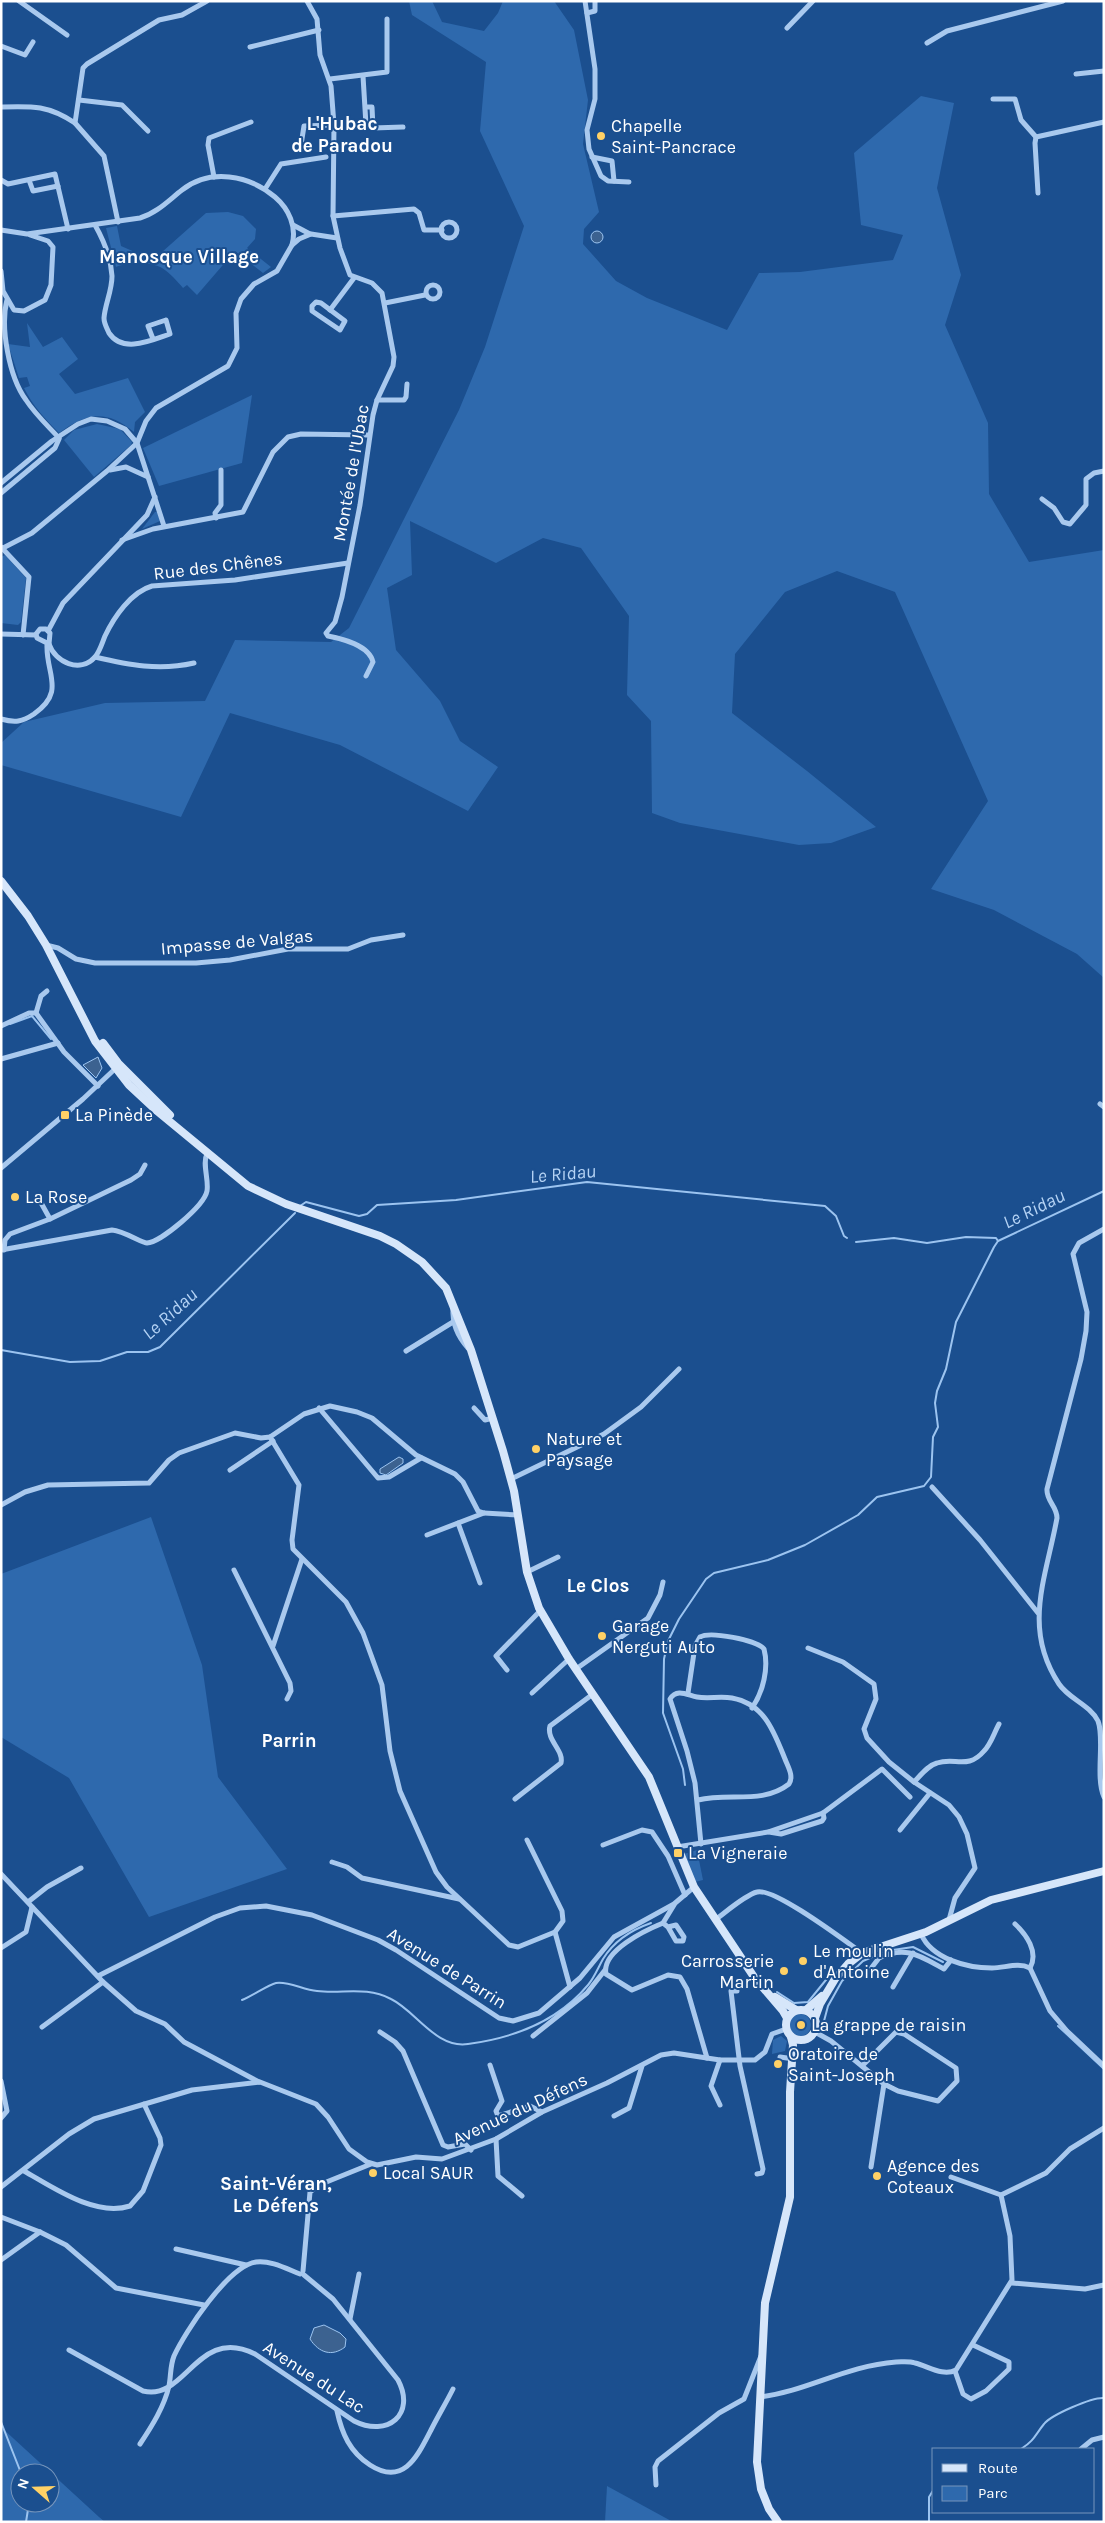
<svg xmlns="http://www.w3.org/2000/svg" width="1105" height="2523" viewBox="0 0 1105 2523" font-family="Karla,sans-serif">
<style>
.green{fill:#2e69ad;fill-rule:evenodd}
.water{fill:#3c6290;stroke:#9cc4f0}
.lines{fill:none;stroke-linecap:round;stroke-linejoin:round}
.stream{stroke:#9cc4f0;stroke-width:2}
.street{stroke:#a9c9ee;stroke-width:5}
.secondary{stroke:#d6e6fa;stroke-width:8}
.poi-dot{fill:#ffd166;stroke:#1b4f8f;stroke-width:2}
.labels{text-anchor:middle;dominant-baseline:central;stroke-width:4;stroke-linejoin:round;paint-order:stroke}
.poi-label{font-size:18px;fill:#fff;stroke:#1b4f8f;text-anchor:start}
.street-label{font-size:18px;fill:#fff;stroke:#1b4f8f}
.neighbourhood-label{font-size:19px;font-weight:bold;fill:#fff;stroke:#1b4f8f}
.water-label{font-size:19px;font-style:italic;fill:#b5d3f5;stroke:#1b4f8f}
</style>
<rect width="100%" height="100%" fill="#1b4f8f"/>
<g class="green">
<path d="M 409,1 L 432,1 L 442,22 L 484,31 L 498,13 L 503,1 L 554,1 L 574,30 L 588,100 L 583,144 L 599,212 L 584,229 L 583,244 L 616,281 L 647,298 L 727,330 L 759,273 L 800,272 L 893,260 L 903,235 L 861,225 L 854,153 L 921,96 L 954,103 L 937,188 L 961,275 L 945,325 L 988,423 L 989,494 L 1029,562 L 1104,550 L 1104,978 L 1077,954 L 994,910 L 931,889 L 988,801 L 895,592 L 837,571 L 785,592 L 735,654 L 732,713 L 807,771 L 876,827 L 831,843 L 799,845 L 680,823 L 652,813 L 651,721 L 627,695 L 629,616 L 581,548 L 543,538 L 496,563 L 410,521 L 412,575 L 387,588 L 396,650 L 440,701 L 460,741 L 498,767 L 468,811 L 340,745 L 230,713 L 181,817 L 1,765 L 1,743 L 24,722 L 105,703 L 205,701 L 235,640 L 331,642 L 349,628 L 459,410 L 485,347 L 524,226 L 480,131 L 486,62 L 412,15 Z"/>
<path d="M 228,212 L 243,216 L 256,229 L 255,239 L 247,248 L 271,267 L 263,273 L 235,251 L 197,295 L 187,285 L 183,288 C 177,281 170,273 162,268 C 150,261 128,262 116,267 L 106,228 L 117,226 L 121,246 L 153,260 L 206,213 Z"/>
<path d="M 27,323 L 43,347 L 62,337 L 78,359 L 59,374 L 75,394 L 128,378 L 145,412 L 135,422 L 134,432 C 106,409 87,413 59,433 C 45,419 33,406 24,388 L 30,386 L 27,377 L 19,378 L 8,344 L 30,347 Z"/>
<path d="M 252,395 L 242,463 L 159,486 L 143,448 Z"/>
<path d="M 97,424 L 120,429 L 132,442 L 131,445 L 94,477 L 64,440 L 74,430 Z"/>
<path d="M 155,512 L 157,512 L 160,521 L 142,529 Z"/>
<path d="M 5,555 L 26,578 L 21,622 L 18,625 L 1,623 L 1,557 Z"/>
<path d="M 151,1517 L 202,1665 L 218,1777 L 287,1869 L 149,1917 L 69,1778 L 1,1737 L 1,1574 Z"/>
<path d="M 697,1850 L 703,1880 L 695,1882 L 684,1854 Z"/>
<circle cx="800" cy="2025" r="11"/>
<path d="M 781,2036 L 787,2041 L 785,2051 L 772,2054 L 773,2040 Z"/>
<path d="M 1,2427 L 99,2517 L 105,2522 L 1,2522 ZM 20,2473 L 50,2473 L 50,2503 L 20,2503 Z"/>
<path d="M 607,2486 L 673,2522 L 605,2522 Z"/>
</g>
<g class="water">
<circle cx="597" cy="237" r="6"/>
<path d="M 98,1057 L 102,1068 L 96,1078 L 83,1065 Z"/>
<path d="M 399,1457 L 403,1459 L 403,1463 L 386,1475 L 380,1473 L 380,1469 Z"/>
<path d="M 324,2325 L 340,2333 L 346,2339 L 345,2347 C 332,2357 319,2353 310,2339 L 314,2328 Z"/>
</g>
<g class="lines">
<g class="stream">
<path d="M 10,1024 L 32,1016 L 51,1039"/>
<path d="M 300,1206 L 306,1202 L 359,1216 L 367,1214 L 377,1205 L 456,1200 L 587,1182 L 825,1206 L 836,1216 L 844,1236 L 847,1238"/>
<path d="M 856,1242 L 894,1238 L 927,1243 L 966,1237 L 996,1238 L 998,1241"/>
<path d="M 1,1350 L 70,1362 L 100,1361 L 127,1352 L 148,1352 L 160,1347 L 295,1213"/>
<path d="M 685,1785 L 683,1769 L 663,1713 L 664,1659 L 668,1641 L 679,1619 L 706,1579 L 714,1573 L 768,1560 L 805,1545 L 858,1515 L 877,1497 L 924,1486 L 931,1477 L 933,1437 L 938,1427 L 935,1403 L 937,1391 L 946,1369 L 956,1322 L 994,1247 L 998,1241 L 1104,1191"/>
<path d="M 777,1992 L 794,2003 L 808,2002 L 830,1975"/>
<path d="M 242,2000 C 252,1996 268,1985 276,1983 C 289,1981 303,1990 317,1991 C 343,1994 366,1986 391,1999 C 416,2011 436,2049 468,2044 C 513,2038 558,2021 588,1985 C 594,1978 598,1968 603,1959 C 614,1941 631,1930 651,1923"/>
<path d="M 1058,2026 L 1104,2069"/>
<path d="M 827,2029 L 824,2021 L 828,2006 L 842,1981 L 863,1961 L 886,1951 L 913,1947 L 943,1962"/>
<path d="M 1,2422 L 21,2473"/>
<path d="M 1021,2449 C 1035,2440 1035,2435 1044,2424 C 1051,2415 1092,2397 1104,2398"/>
<path d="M 26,2522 L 29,2503"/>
<path d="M 929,2522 L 929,2497 L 934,2489"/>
</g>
<g class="street">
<path d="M 19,1 L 67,35"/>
<path d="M 307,1 L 317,19 L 320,55 L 331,86 L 334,125 L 333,216 L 340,248 L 350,275 L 372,283 L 382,293 L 394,357 L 393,366 L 377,400 L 373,415 L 360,505 L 342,597 L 335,622 L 326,633 L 328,636 C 343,639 369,645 373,662 L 366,676"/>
<path d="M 585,1 L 595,69 L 595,99 L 587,130 L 589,149 L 601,176 L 608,181 L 629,182"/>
<path d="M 587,13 L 595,11 L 595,1"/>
<path d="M 787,28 L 813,1"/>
<path d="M 927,43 L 947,31 L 1063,1"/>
<path d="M 1,46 L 25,55 L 33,42"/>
<path d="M 250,47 L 319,30"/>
<path d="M 1076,74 L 1104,71"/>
<path d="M 363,76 L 366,125 L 373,128 L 372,107 L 365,107"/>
<path d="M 330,79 L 387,72 L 387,19"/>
<path d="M 993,99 L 1015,99 L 1021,120 L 1036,137"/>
<path d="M 79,100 L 122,105 L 148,131"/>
<path d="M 1,107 C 32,106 48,105 75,123"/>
<path d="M 373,128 L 403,127"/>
<path d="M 301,145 L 304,126 L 334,125"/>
<path d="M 592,157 L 612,161 L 614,181"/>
<path d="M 214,177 L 208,145 L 209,138 L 251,122"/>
<path d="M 1,180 L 8,184 L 55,174 L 68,229"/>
<path d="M 29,180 L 33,191 L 58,186"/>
<path d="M 265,189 L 281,164 L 326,157"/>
<path d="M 1038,193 L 1035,143 L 1036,137 L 1104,122"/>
<path d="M 333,216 L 414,209 L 419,213 L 424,230 L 442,230"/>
<path d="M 118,222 L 104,156 L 75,123 L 83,68 L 87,64 L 159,20 L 182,15 L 207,1"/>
<circle cx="449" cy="230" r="8"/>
<path d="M 95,225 C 104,241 111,258 112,276 C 112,291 105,304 104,318 C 104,324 107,328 109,333 C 123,354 152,340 170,334 L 166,320 L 148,326 L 153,339"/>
<path d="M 293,225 L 310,234"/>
<path d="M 1,230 L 27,234 L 140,218 C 157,213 169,200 182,190 C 210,168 249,175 275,197 C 289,209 297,227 292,245"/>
<path d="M 1,271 L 3,291 L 14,310 L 24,311 L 45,300 L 51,285 L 53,247 L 48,241 L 30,235"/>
<circle cx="433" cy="292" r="7"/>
<path d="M 7,300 C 0,327 9,377 26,400 C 35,414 48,426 59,438"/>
<path d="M 316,302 L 321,303 L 345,321 L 340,330 L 312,311 L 312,306 Z"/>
<path d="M 385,303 L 425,295"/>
<path d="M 330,310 L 354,278"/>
<path d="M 377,400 L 404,400 L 406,397 L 407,384"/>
<path d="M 110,470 L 126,467 L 148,477"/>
<path d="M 1,483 L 52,441 L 78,424 L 91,419 L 107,421 L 125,429 L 137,443 L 164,526"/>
<path d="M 1,493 L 55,448 L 59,439"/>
<path d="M 1042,499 L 1054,508 L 1063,522 L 1070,524 L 1086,505 L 1086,479 L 1094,473 L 1104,471"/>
<path d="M 216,518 L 215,513 L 221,505 L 221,470"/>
<path d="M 122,540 L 153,529 L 243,512 L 273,452 L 288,437 L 301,434 L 368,435"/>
<path d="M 1,547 L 29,577 L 23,635"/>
<path d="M 1,549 L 32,533 L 107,471 L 137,443 L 146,421 L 156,408 L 228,366 L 237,348 L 236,313 L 241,299 L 254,284 L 277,271 L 292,245 L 299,239 L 311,234 L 337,238"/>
<path d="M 40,629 L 46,629 L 50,633 L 49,644 L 37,638 L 36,634 Z"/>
<path d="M 48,631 L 63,603 L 147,515 L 155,497"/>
<path d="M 1,634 L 36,635"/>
<path d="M 49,644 C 55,662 80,674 95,657 C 100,651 102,643 105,636 C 114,617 131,592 152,586 L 235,580 L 348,563"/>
<path d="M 95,657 C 129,665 159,671 194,663"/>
<path d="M 1,719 C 15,723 22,722 34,714 C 66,691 46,675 47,645"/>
<path d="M 46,945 L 58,948 L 76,959 L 95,963 L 196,963 L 230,960 L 288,949 L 348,949 L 371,940 L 403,935"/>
<path d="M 36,1013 L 41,996 L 47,991"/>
<path d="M 1,1026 L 29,1013 L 36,1013 L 64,1052 L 98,1086"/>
<path d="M 1,1059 L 58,1043"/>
<path d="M 1100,1104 L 1104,1107"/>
<path d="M 1,1168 L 83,1099 L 117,1067"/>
<path d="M 40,1201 L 50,1219"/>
<path d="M 1104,1229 L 1079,1243 L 1073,1254 L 1087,1312 L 1086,1331 L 1081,1359 L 1047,1489 C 1046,1501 1057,1506 1057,1518 C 1046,1578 1022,1628 1059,1684 C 1069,1699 1090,1705 1098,1721 C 1105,1739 1095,1777 1104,1797"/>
<path d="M 1,1250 L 112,1230 C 124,1231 142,1243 147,1243 C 161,1242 204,1206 207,1191 C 209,1180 202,1163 207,1154"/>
<path d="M 4,1250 L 5,1240 L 10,1234 L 50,1219 L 131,1180 L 140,1174 L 145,1165"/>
<path d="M 453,1308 C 452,1324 457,1336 468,1348"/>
<path d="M 406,1351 L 453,1322"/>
<path d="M 319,1408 L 378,1478 L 389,1477 L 421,1458"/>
<path d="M 474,1408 L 485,1420 L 493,1418"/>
<path d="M 270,1437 L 299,1485 L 292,1540 L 293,1549 L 346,1602 L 363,1633 L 382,1685 L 390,1751 L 400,1791 L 436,1872 L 447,1887 L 509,1945 L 518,1947 L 555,1932 L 570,1987"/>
<path d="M 230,1470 L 273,1441"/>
<path d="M 511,1479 L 604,1434 L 641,1407 L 679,1369"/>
<path d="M 932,1487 L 980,1540 L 1038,1613"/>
<path d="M 1,1505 L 25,1492 L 48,1485 L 149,1483 L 169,1460 L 179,1453 L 235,1433 L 261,1438 L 270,1437 L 304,1414 L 330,1406 L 357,1412 L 372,1418 L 416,1455 L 455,1474 L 463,1482 L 478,1511 L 484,1513 L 518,1515"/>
<path d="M 458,1523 L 480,1583"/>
<path d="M 427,1535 L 484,1513"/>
<path d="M 234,1570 L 290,1683 L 291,1691 L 287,1699"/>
<path d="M 527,1572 L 558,1557"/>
<path d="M 273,1646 L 302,1559"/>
<path d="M 808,1648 L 843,1662 L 874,1684 L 876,1699 L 864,1729 L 867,1738 L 889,1762 L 914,1782 L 949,1805 L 959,1817 L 967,1834 L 975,1868 L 955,1898 L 949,1920"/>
<path d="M 576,1669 L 648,1618 L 660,1595 L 663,1582"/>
<path d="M 507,1670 L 496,1656 L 540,1611"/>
<path d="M 532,1693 L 569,1659"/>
<path d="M 688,1693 L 695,1646 L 700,1637 C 710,1631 757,1640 764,1649 C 769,1668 763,1692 752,1708"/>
<path d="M 914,1782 C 921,1775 927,1766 937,1763 C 955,1757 968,1770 984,1751 C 991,1744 994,1733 999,1724"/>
<path d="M 515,1799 L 561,1763 C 564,1750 546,1740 550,1726 L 593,1694"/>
<path d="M 698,1800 C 729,1792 762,1805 789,1784 C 794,1776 788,1767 785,1759 C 774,1732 765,1704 732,1698 C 720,1696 708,1699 697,1697 C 687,1695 677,1688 670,1699 L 687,1751 L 695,1783 L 701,1844"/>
<path d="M 900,1830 L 930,1793"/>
<path d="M 769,1832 L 781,1834 L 822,1821 L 824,1818 L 823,1813"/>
<path d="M 527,1840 L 562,1911 L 563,1921 L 555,1932"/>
<path d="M 603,1845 L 642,1830 L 652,1832 L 668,1856 L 685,1895"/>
<path d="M 677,1847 L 768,1832 L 823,1813 L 882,1769 L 910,1797"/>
<path d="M 332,1862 L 347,1867 L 362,1878 L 459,1899"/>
<path d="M 1,1874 L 103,1982 L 136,2011 L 165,2024 L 184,2042 L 259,2082"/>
<path d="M 28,1902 L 47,1887 L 81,1868"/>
<path d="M 715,1920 C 726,1912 745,1895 757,1892 C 774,1887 845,1941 862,1953"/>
<path d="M 663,1923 L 674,1905"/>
<path d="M 1015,1924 C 1026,1934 1039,1952 1030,1968"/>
<path d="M 668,1927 L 676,1925 L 684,1937 L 683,1941 L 676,1941 L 668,1927 L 663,1923 C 646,1930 601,1951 606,1974 L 632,1990 L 668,1975 L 680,1977 L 687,1989 L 707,2058"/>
<path d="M 921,1934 C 932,1959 967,1968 992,1968 C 1005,1968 1018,1962 1030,1968 L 1050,2011 L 1067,2031 L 1104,2066"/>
<path d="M 1,1948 L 26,1932 L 32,1907"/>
<path d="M 869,1971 L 879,1958 C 906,1945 920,1956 944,1969 L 951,1960"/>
<path d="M 98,1976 L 215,1917 L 240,1908 L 266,1906 L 312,1915 L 378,1940 L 396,1950 L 499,2018 L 513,2021 L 539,2013 L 580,1978 L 614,1937 L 674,1904 L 694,1887"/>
<path d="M 893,1987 L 913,1953"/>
<path d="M 737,1991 L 731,1991 L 740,2066 L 763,2169 L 762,2173 L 757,2174"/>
<path d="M 42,2027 L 103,1982"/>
<path d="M 380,2032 L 395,2042 L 403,2051 L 443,2145 L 448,2147 L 465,2144 L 471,2150"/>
<path d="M 815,2032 L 831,2041 L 884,2084 L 871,2167"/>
<path d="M 533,2036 L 587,1993 L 605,1970"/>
<path d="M 780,2057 L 794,2059"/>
<path d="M 490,2065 L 502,2101 L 496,2111 L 498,2116 L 530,2106 L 542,2112"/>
<path d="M 862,2066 L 896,2032 L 904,2034 L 956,2068 L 957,2081 L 938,2101 L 898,2091 L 884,2084"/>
<path d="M 1,2081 L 7,2111 L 1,2118"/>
<path d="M 720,2105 L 711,2086 L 720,2060"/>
<path d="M 614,2116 L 629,2108 L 642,2066"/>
<path d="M 496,2139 L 498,2176 L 522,2196"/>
<path d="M 24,2171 C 54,2188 95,2217 130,2206 L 143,2191 L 161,2145 L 160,2138 L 144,2104"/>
<path d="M 951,2177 L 1001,2195"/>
<path d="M 1,2187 L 69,2134 L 94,2119 L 192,2090 L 260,2082 L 316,2104 L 328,2117 L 349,2149 L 367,2162 L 377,2165 L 416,2157 L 442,2159 L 496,2139 L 542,2112 L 607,2083 L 661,2055 L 674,2053 L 720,2060 L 755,2060 L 765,2052 L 772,2034 L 786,2029"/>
<path d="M 1,2217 L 40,2232 L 66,2245 L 116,2288 L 204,2305"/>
<path d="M 176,2249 L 246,2265"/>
<path d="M 1,2260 L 40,2232"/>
<path d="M 303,2271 L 310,2192 L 319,2185 L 371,2164"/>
<path d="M 1012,2283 L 1085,2289 L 1104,2285"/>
<path d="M 350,2319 L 359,2274"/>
<path d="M 69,2350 L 143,2391 C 186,2402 197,2325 255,2354 L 354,2421 C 388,2438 416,2414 398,2380 L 333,2299 L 304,2275"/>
<path d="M 955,2371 L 963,2394 L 971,2399 L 986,2391 L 1009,2369 L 1009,2362 L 973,2345"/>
<path d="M 760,2397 C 808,2391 845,2366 896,2362 C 903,2362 909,2361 915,2363 C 928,2366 943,2377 956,2370 L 1012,2280 L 1010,2236 L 1001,2195 L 1046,2173 L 1070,2149 L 1104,2128"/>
<path d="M 337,2411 C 342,2434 350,2452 370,2465 C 404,2487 418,2455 431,2430 C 438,2416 446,2403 453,2389"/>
<path d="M 140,2444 C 152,2426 164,2407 169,2386 C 171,2376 170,2366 174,2356 C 185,2332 228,2266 256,2262 C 270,2260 287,2269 300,2274"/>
<path d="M 1081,2449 L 1092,2440 L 1104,2437"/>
<path d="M 656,2485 L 655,2467 L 658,2461 L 719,2413 L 744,2399 L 761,2356"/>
</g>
<g class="secondary">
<path d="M 1,881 L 28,916 L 46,945 L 95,1041 L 129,1085 L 157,1111 L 248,1186 L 286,1204 L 380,1236 L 396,1244 L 422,1262 L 446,1288 L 471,1350 L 503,1451 L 514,1491 L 527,1572 L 539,1608 L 569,1659 L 649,1777 L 694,1887 L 754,1977 L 783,2011 L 787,2018"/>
<path d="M 103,1043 L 118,1063 L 170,1115"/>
<path d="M 775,1997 L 796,2010"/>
<circle cx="801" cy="2025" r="15"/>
<path d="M 806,2010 L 822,1996"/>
<path d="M 815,2018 L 820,2004 L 835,1979 L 848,1964 L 862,1953 L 926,1932 L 991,1900 L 1104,1871"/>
<path d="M 778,2522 L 769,2509 L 761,2489 L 757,2462 L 765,2303 L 790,2197 L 790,2092 L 793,2045 L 791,2037"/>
</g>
</g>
<g class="poi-dot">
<circle cx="601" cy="136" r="5"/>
<rect x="60" y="1110" width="10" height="10" rx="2.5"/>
<circle cx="15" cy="1197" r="5"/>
<circle cx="536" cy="1449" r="5"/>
<circle cx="602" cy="1636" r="5"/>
<rect x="673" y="1848" width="10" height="10" rx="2.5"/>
<circle cx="803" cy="1961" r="5"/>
<circle cx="784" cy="1971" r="5"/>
<circle cx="801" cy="2025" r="5"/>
<circle cx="778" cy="2064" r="5"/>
<circle cx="373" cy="2173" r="5"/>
<circle cx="877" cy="2176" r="5"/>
</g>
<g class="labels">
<g class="poi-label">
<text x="611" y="126">Chapelle<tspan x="611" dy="21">Saint-Pancrace</tspan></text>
<text x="75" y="1115">La Pinède</text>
<text x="25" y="1197">La Rose</text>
<text x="546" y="1439">Nature et<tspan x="546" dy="21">Paysage</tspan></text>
<text x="612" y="1626">Garage<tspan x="612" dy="21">Nerguti Auto</tspan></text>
<text x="688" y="1853">La Vigneraie</text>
<text x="813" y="1951">Le moulin<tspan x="813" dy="21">d'Antoine</tspan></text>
<text x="774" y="1961" text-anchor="end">Carrosserie<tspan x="774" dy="21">Martin</tspan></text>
<text x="811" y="2025">La grappe de raisin</text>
<text x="788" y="2054">Oratoire de<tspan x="788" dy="21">Saint-Joseph</tspan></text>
<text x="887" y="2166">Agence des<tspan x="887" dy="21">Coteaux</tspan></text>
<text x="383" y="2173">Local SAUR</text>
</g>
<g class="street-label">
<text transform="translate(351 473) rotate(-80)">Montée de l'Ubac</text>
<text transform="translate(218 566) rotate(-7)">Rue des Chênes</text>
<text transform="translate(237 942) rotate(-5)">Impasse de Valgas</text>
<text transform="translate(447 1968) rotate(32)">Avenue de Parrin</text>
<text transform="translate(520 2109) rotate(-25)">Avenue du Défens</text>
<text transform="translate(314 2377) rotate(33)">Avenue du Lac</text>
</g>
<g class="neighbourhood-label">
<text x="342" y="124">L'Hubac<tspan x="342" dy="22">de Paradou</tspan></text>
<text x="179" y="257">Manosque Village</text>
<text x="598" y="1586">Le Clos</text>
<text x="289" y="1741">Parrin</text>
<text x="276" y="2184">Saint-Véran,<tspan x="276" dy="22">Le Défens</tspan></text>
</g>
<g class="water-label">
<text transform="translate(563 1174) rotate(-5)">Le Ridau</text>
<text transform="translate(1034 1209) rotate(-26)">Le Ridau</text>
<text transform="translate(170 1314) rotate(-42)">Le Ridau</text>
</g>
</g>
<rect width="1105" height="2523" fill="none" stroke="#ffffff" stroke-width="5"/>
<rect x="932" y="2448" width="162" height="65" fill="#1b4f8f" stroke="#7695bc"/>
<rect x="942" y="2464" width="25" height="8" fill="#d6e6fa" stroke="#7695bc"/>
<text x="978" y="2473" font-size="15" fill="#ffffff">Route</text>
<rect x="942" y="2486" width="25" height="15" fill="#2e69ad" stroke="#7695bc"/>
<text x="978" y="2498" font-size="15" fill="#ffffff">Parc</text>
<g transform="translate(35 2488) rotate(290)"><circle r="24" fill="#1b4f8f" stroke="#7695bc"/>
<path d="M0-4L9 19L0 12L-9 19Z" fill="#ffd166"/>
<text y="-8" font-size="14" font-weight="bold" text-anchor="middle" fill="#ffffff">N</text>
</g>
</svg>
